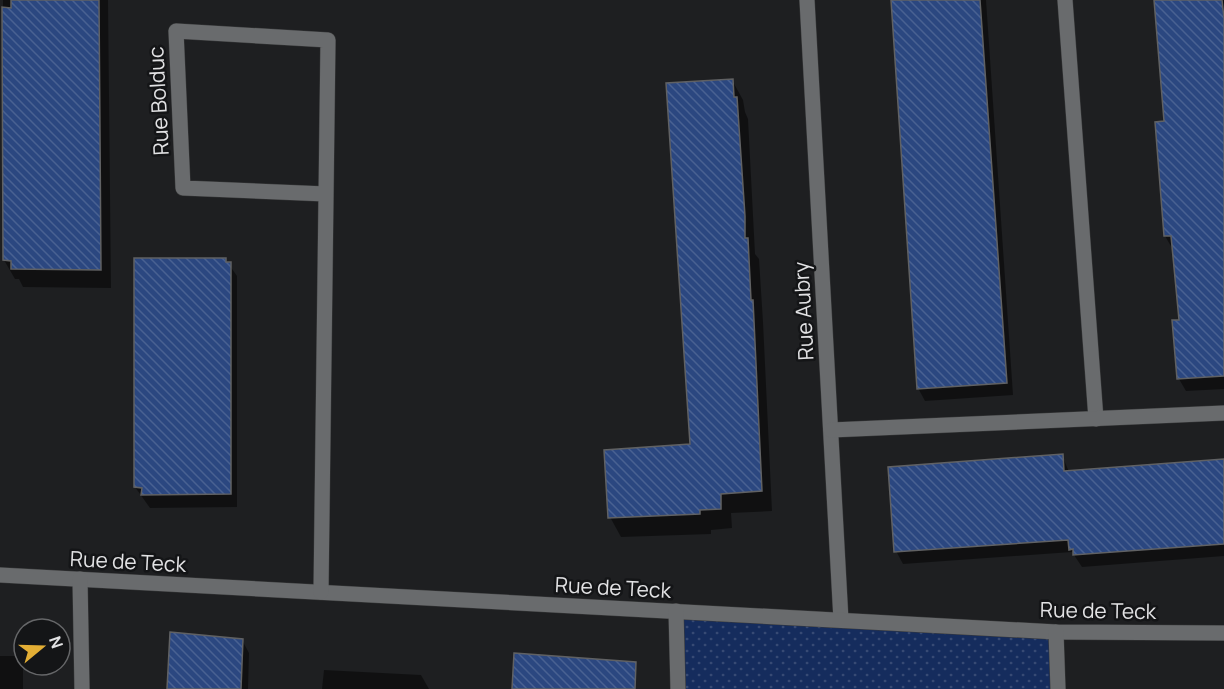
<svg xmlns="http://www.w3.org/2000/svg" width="1224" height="689" viewBox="0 0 1224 689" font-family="Manrope,sans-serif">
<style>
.garden{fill:url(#garden-dots)}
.shadow{fill:#0007}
.building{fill:url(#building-back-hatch);stroke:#606163;stroke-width:1.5}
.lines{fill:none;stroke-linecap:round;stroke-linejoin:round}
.minor-casing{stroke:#38393a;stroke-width:16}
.minor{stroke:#696b6d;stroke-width:15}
.labels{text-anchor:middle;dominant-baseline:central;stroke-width:5;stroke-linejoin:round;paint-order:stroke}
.street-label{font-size:21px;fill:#e2e2e4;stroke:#141517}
</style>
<defs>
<pattern id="garden-dots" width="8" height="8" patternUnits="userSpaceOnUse" patternTransform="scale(1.5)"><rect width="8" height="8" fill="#152c5d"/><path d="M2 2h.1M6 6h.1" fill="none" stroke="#374a74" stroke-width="1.8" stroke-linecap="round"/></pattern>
<pattern id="building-back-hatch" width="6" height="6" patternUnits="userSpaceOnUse" patternTransform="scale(1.5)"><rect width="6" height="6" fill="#2b4780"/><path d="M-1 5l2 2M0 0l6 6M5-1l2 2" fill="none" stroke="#496192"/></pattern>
</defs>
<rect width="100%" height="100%" fill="#1e1f21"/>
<path class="garden" d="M 676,611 L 1056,632 L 1058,689 L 678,689 Z"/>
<g class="shadow">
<path d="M 3,0 L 108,0 L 111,288 L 23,287 L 19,279 L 15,279 L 4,260 Z"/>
<path d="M 892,0 L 986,0 L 1013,395 L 925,401 L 918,388 Z"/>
<path d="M 1156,0 L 1224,0 L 1224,389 L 1186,391 L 1179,379 L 1180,321 L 1172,248 L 1165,236 L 1166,122 Z"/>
<path d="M 732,80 L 743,100 L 745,112 L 748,119 L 755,254 L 759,259 L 763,322 L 772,511 L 731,513 L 732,528 L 711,530 L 711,534 L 621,537 L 610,517 L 691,446 Z"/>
<path d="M 225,259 L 237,276 L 237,507 L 150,508 L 135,487 Z"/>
<path d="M 1062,455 L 1069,472 L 1224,461 L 1224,556 L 1082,567 L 1072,552 L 903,564 L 896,551 Z"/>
<path d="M 242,640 L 249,653 L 248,689 L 169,689 Z"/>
<path d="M 0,656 L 16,656 L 23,668 L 23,689 L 0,689 Z"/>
<path d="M 324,670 L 421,675 L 429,689 L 322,689 Z"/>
</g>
<g class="building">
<path d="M 11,0 L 99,0 L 101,270 L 11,269 L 11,261 L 3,260 L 2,7 L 11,8 Z"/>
<path d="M 891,0 L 980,0 L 1007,383 L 917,389 Z"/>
<path d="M 1154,0 L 1222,0 L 1224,18 L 1224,376 L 1177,379 L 1172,320 L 1179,320 L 1171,236 L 1164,236 L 1155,122 L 1164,121 Z"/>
<path d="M 733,79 L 734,97 L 737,97 L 745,216 L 745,238 L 748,238 L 751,300 L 753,300 L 762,491 L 721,494 L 721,509 L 700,510 L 700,514 L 608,518 L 604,450 L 690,444 L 666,83 Z"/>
<path d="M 134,258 L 226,258 L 226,262 L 231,262 L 231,494 L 141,495 L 142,488 L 134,487 Z"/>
<path d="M 1063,454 L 1064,471 L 1224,459 L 1224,544 L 1073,555 L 1073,549 L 1069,550 L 1068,540 L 894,552 L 888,467 Z"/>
<path d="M 170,632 L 243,639 L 241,689 L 167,689 Z"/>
<path d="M 514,653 L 636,662 L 635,689 L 512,689 Z"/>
</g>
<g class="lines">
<defs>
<g id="minor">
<path d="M 807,0 L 841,620"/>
<path d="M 1065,0 L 1096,419"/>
<path d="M 831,430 L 1224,413"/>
<path d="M 0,575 L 1056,632 L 1224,633"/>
<path d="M 80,579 L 82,689"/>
<path d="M 321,592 L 328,40 L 176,31 L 183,188 L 326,194"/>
<path d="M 676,611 L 678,689"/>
<path d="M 1056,632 L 1058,689"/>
</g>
</defs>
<use href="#minor" class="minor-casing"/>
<use href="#minor" class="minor"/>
</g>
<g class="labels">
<g class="street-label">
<text transform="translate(158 101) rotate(-93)">Rue Bolduc</text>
<text transform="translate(803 311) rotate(-93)">Rue Aubry</text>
<text transform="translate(128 561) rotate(3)">Rue de Teck</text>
<text transform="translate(613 587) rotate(3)">Rue de Teck</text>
<text transform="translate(1098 610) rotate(1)">Rue de Teck</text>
</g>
</g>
<g transform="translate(42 647) rotate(71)"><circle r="28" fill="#141517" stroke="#666769" stroke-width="1.5"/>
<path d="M0-4.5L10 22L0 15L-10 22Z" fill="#e3ae35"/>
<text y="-9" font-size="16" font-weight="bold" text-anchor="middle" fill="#e2e2e4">N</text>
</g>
</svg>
